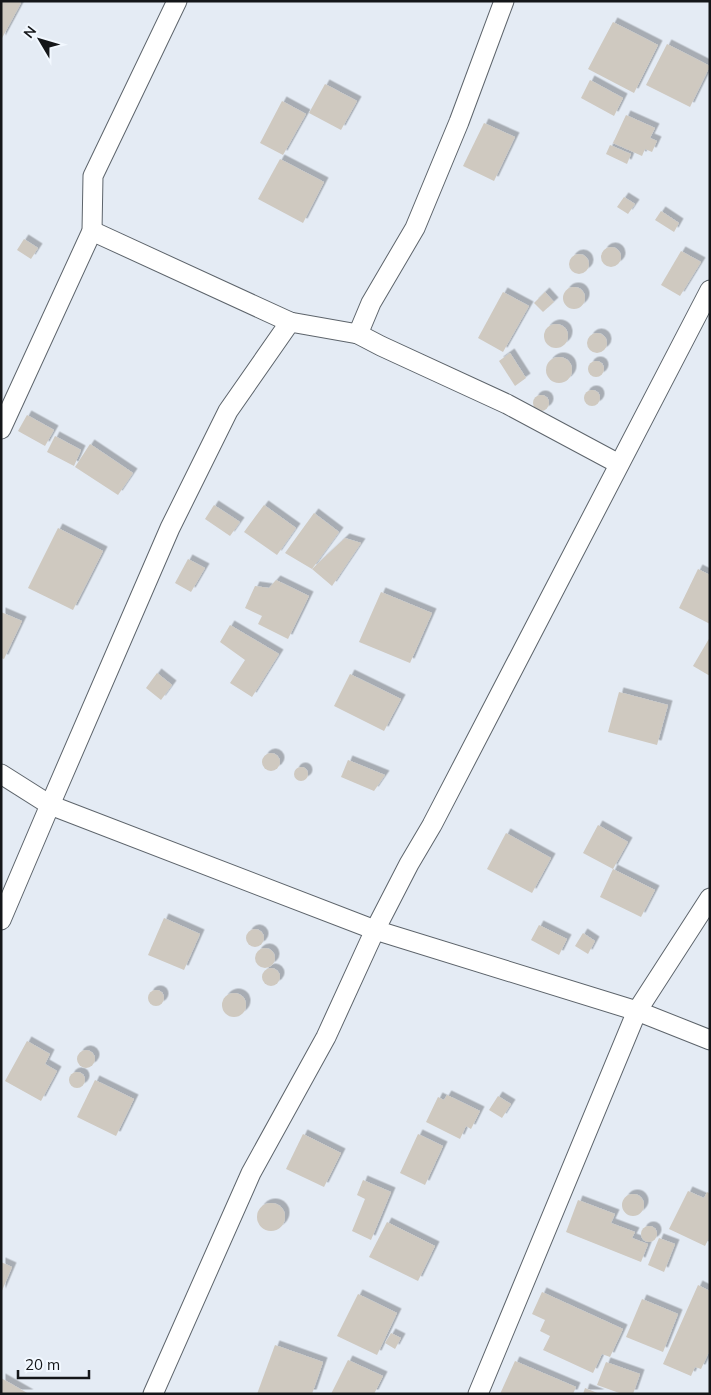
<svg xmlns="http://www.w3.org/2000/svg" width="711" height="1395" viewBox="0 0 711 1395" font-family="Mulish,sans-serif">
<style>
.building{fill:#cfc9c0;filter:url(#shadow)}
.lines{fill:none;stroke-linecap:round;stroke-linejoin:round}
.street-casing{stroke:#5d646b;stroke-width:21}
.street{stroke:#fff;stroke-width:19}
</style>
<defs>
<filter id="shadow"><feDropShadow dx="4.5" dy="-4.5" stdDeviation="0" flood-color="#0004"/></filter>
</defs>
<rect width="100%" height="100%" fill="#e4ebf4"/>
<g class="building">
<path d="M 1,1 L 17,1 L 21,3 L 1,40 Z"/>
<path d="M 613,22 L 658,45 L 634,93 L 588,69 Z"/>
<path d="M 667,44 L 710,66 L 690,107 L 646,85 Z"/>
<path d="M 590,80 L 623,98 L 614,116 L 581,98 Z"/>
<path d="M 325,84 L 357,101 L 341,130 L 309,113 Z"/>
<path d="M 282,101 L 306,114 L 283,155 L 260,143 Z"/>
<path d="M 626,115 L 655,128 L 650,138 L 657,141 L 652,152 L 645,149 L 642,156 L 613,143 Z"/>
<path d="M 484,123 L 515,137 L 494,181 L 463,166 Z"/>
<path d="M 610,145 L 631,154 L 627,164 L 606,154 Z"/>
<path d="M 280,159 L 324,182 L 303,223 L 258,199 Z"/>
<path d="M 624,197 L 635,204 L 628,214 L 617,207 Z"/>
<path d="M 661,211 L 679,223 L 674,232 L 655,220 Z"/>
<path d="M 24,239 L 38,248 L 31,259 L 17,250 Z"/>
<circle cx="611" cy="257" r="10"/>
<path d="M 681,251 L 701,262 L 680,296 L 661,285 Z"/>
<circle cx="579" cy="264" r="10"/>
<circle cx="574" cy="298" r="11"/>
<path d="M 503,292 L 529,306 L 503,352 L 478,338 Z"/>
<path d="M 545,292 L 554,302 L 543,312 L 534,303 Z"/>
<circle cx="556" cy="336" r="12"/>
<circle cx="597" cy="343" r="10"/>
<path d="M 510,353 L 526,378 L 515,386 L 499,361 Z"/>
<circle cx="559" cy="370" r="13"/>
<circle cx="596" cy="369" r="8"/>
<circle cx="592" cy="398" r="8"/>
<circle cx="541" cy="403" r="8"/>
<path d="M 27,415 L 54,430 L 45,446 L 18,431 Z"/>
<path d="M 55,436 L 81,450 L 74,466 L 47,452 Z"/>
<path d="M 90,444 L 133,473 L 118,495 L 75,467 Z"/>
<path d="M 214,505 L 240,522 L 230,536 L 205,519 Z"/>
<path d="M 264,505 L 296,528 L 277,555 L 244,532 Z"/>
<path d="M 314,513 L 339,532 L 312,569 L 285,553 Z"/>
<path d="M 58,528 L 103,551 L 73,610 L 28,588 Z"/>
<path d="M 345,538 L 361,543 L 332,586 L 312,569 Z"/>
<path d="M 188,559 L 205,568 L 191,592 L 175,583 Z"/>
<path d="M 698,569 L 710,575 L 710,624 L 679,608 Z"/>
<path d="M 276,580 L 309,596 L 288,639 L 258,624 L 262,616 L 245,608 L 255,586 L 269,588 Z"/>
<path d="M 381,592 L 432,613 L 410,663 L 359,642 Z"/>
<path d="M 1,612 L 22,621 L 4,659 L 1,658 Z"/>
<path d="M 230,625 L 279,654 L 252,697 L 230,683 L 245,660 L 220,642 Z"/>
<path d="M 710,637 L 710,676 L 693,666 Z"/>
<path d="M 157,673 L 172,685 L 161,700 L 146,688 Z"/>
<path d="M 350,674 L 401,699 L 384,731 L 334,706 Z"/>
<path d="M 619,692 L 668,705 L 657,745 L 608,732 Z"/>
<circle cx="271" cy="762" r="9"/>
<path d="M 348,760 L 385,775 L 374,791 L 341,777 Z"/>
<circle cx="301" cy="774" r="7"/>
<path d="M 598,825 L 628,842 L 613,869 L 583,853 Z"/>
<path d="M 506,833 L 551,858 L 532,893 L 487,869 Z"/>
<path d="M 613,869 L 655,890 L 641,917 L 600,897 Z"/>
<path d="M 164,918 L 200,934 L 184,970 L 148,955 Z"/>
<path d="M 539,925 L 567,939 L 559,955 L 531,940 Z"/>
<circle cx="255" cy="938" r="9"/>
<path d="M 583,933 L 595,941 L 588,954 L 575,946 Z"/>
<circle cx="265" cy="958" r="10"/>
<circle cx="271" cy="977" r="9"/>
<circle cx="156" cy="998" r="8"/>
<circle cx="234" cy="1005" r="12"/>
<path d="M 27,1041 L 50,1054 L 45,1064 L 57,1071 L 41,1101 L 5,1081 Z"/>
<circle cx="86" cy="1059" r="9"/>
<circle cx="77" cy="1080" r="8"/>
<path d="M 95,1080 L 134,1099 L 116,1136 L 77,1117 Z"/>
<path d="M 447,1095 L 480,1111 L 471,1129 L 466,1126 L 460,1139 L 426,1122 L 438,1097 L 444,1100 Z"/>
<path d="M 498,1096 L 511,1104 L 502,1118 L 489,1110 Z"/>
<path d="M 303,1134 L 341,1153 L 324,1187 L 286,1169 Z"/>
<path d="M 418,1134 L 443,1146 L 425,1185 L 400,1173 Z"/>
<path d="M 363,1180 L 391,1192 L 371,1240 L 352,1231 L 365,1199 L 357,1195 Z"/>
<path d="M 688,1191 L 704,1198 L 707,1192 L 710,1194 L 710,1236 L 705,1246 L 669,1229 Z"/>
<circle cx="633" cy="1205" r="11"/>
<path d="M 578,1200 L 615,1214 L 611,1223 L 635,1232 L 632,1238 L 648,1244 L 641,1262 L 566,1232 Z"/>
<circle cx="271" cy="1217" r="14"/>
<path d="M 387,1222 L 435,1246 L 418,1281 L 369,1257 Z"/>
<circle cx="649" cy="1234" r="8"/>
<path d="M 659,1238 L 675,1244 L 664,1272 L 648,1265 Z"/>
<path d="M 1,1262 L 12,1267 L 1,1293 Z"/>
<path d="M 698,1285 L 710,1291 L 710,1350 L 701,1369 L 695,1367 L 691,1376 L 663,1364 Z"/>
<path d="M 542,1292 L 623,1329 L 610,1357 L 602,1354 L 593,1373 L 543,1350 L 550,1336 L 540,1331 L 545,1320 L 532,1314 Z"/>
<path d="M 358,1294 L 397,1313 L 377,1355 L 337,1336 Z"/>
<path d="M 642,1299 L 678,1314 L 663,1352 L 626,1337 Z"/>
<path d="M 391,1333 L 401,1338 L 395,1349 L 385,1343 Z"/>
<path d="M 275,1345 L 323,1362 L 312,1394 L 257,1394 Z"/>
<path d="M 348,1360 L 383,1376 L 374,1394 L 331,1394 Z"/>
<path d="M 515,1361 L 576,1387 L 573,1394 L 500,1394 Z"/>
<path d="M 606,1362 L 640,1374 L 633,1394 L 622,1394 L 597,1385 Z"/>
<path d="M 1,1378 L 29,1394 L 1,1394 Z"/>
<path d="M 585,1388 L 600,1394 L 583,1394 Z"/>
</g>
<g class="lines">
<defs>
<g id="street">
<path d="M 504,1 L 459,122 L 415,228 L 371,303 L 358,334 L 381,346 L 507,404 L 619,464"/>
<path d="M 92,231 L 290,322"/>
<path d="M 1,429 L 92,231 L 93,176 L 177,1"/>
<path d="M 1,774 L 50,805 L 375,930 L 637,1011 L 710,1040"/>
<path d="M 1,920 L 50,805 L 170,528 L 228,411 L 290,322 L 358,334"/>
<path d="M 153,1394 L 251,1173 L 326,1037 L 375,930 L 409,864 L 432,825 L 710,290"/>
<path d="M 478,1394 L 637,1011 L 710,898"/>
</g>
</defs>
<use href="#street" class="street-casing"/>
<use href="#street" class="street"/>
</g>
<rect width="711" height="1395" fill="none" stroke="#141619" stroke-width="5"/>
<g transform="translate(40 40) rotate(308)" stroke="#f2f8ff" stroke-width="4" paint-order="stroke">
<path d="M0-4L9 19L0 12L-9 19Z" fill="#141619"/>
<text y="-8" font-size="14" font-weight="bold" text-anchor="middle" fill="#141619">N</text>
</g>
<path d="M18 1370v8h71v-8" fill="none" stroke="#141619" stroke-width="2.5"/>
<text x="25" y="1370" font-size="15" fill="#141619" stroke="#f2f8ff" stroke-width="4" paint-order="stroke">20 m</text>
</svg>
